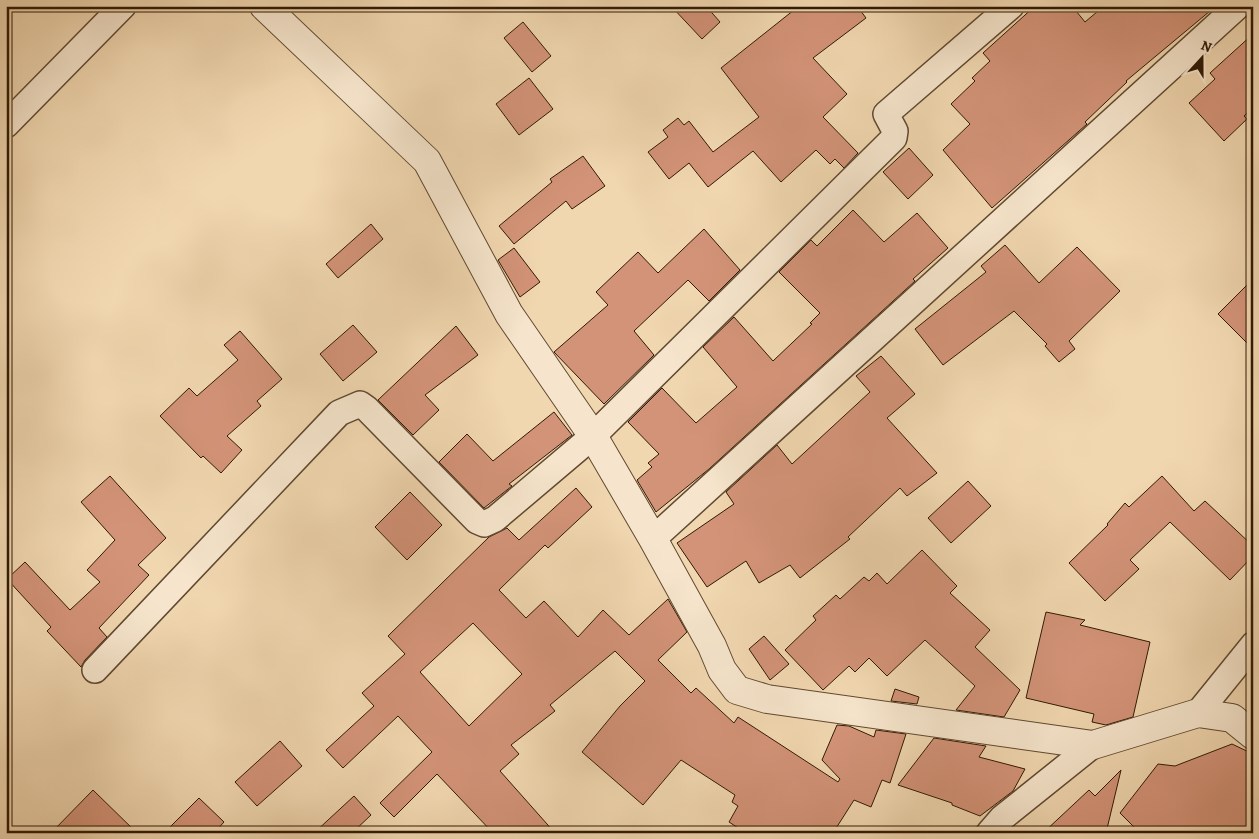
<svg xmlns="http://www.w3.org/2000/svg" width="1259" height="839" viewBox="0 0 1259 839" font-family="Alegreya,serif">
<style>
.building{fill:#d39378;stroke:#301a05;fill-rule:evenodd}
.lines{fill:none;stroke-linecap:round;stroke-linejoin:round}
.minor-casing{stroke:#604930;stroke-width:28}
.tertiary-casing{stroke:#604930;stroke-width:30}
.minor{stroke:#f6e5cc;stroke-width:25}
.tertiary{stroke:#f6e5cc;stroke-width:28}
</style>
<rect width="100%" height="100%" fill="#f1d7b0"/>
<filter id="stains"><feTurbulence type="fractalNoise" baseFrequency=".004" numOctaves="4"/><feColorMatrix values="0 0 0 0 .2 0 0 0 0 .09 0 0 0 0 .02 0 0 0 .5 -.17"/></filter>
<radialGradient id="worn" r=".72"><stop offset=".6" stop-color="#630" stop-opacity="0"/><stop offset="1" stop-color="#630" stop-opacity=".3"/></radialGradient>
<g class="building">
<path d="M 671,6 L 706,6 L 720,22 L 702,39 Z"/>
<path d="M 799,6 L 857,6 L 866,18 L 813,58 L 847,94 L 823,117 L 858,153 L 844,168 L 835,159 L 830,164 L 816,150 L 781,182 L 753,151 L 708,187 L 689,163 L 669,179 L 648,152 L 668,137 L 663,130 L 678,118 L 684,125 L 689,121 L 713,152 L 759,117 L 721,68 Z"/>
<path d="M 1035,6 L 1072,6 L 1085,22 L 1104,6 L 1216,6 L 1126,81 L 1127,82 L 1085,122 L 1087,124 L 992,208 L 943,150 L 970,124 L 951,104 L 975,81 L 972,78 L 990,61 L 983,53 Z"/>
<path d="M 523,22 L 551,56 L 532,72 L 504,38 Z"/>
<path d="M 1253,34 L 1253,108 L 1244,116 L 1247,119 L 1224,141 L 1189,103 L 1215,79 L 1210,73 Z"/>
<path d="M 529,78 L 553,109 L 519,135 L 496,104 Z"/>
<path d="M 909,148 L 933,175 L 908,199 L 883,172 Z"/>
<path d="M 583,156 L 605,186 L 572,209 L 566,201 L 514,244 L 499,226 L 552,182 L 550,179 Z"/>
<path d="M 853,210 L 884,242 L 917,213 L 948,248 L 913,279 L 915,281 L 709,469 L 656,512 L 637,480 L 652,467 L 648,463 L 659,454 L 628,422 L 662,388 L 696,423 L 737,387 L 703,347 L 734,317 L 773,361 L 812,324 L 810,323 L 820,313 L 779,272 L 811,240 L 817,246 Z"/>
<path d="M 371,224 L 383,239 L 338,278 L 326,264 Z"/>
<path d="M 704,229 L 740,270 L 709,301 L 688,280 L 634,331 L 654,355 L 604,404 L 554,352 L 608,305 L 596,292 L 638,252 L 658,273 Z"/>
<path d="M 1005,245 L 1039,283 L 1077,247 L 1120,291 L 1069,341 L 1075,349 L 1059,362 L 1045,346 L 1047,344 L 1014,311 L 943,365 L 915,329 L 986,272 L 981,266 Z"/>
<path d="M 514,248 L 540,282 L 520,297 L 498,260 Z"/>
<path d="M 1253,279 L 1253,349 L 1218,314 Z"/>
<path d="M 353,325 L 377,352 L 343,381 L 320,354 Z"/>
<path d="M 456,326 L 478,355 L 425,395 L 439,410 L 413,435 L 378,400 Z"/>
<path d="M 240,331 L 282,379 L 257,401 L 261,406 L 227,436 L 242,450 L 221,473 L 203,456 L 201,458 L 160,416 L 189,388 L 197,396 L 238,360 L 224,345 Z"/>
<path d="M 881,356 L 915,394 L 887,418 L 937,473 L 907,496 L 900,488 L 848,537 L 850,539 L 800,578 L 790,565 L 759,583 L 746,561 L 707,587 L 677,543 L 734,504 L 726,492 L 777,445 L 792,464 L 870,392 L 856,376 Z"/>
<path d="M 554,412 L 572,435 L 509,484 L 512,486 L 484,508 L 439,462 L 467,434 L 493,461 Z"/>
<path d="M 110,476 L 166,538 L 138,565 L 149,575 L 99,628 L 107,637 L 85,660 L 81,667 L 47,631 L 51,627 L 7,579 L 25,562 L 70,610 L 100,582 L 87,570 L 115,540 L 81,502 Z"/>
<path d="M 1162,476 L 1194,511 L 1205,501 L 1253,546 L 1253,556 L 1230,580 L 1170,522 L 1130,560 L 1139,569 L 1105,601 L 1069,563 L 1108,525 L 1107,524 L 1125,503 L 1129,507 Z"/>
<path d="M 968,481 L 991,506 L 951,543 L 928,518 Z"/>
<path d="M 576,488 L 592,507 L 548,548 L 545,545 L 499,590 L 526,618 L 544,601 L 578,637 L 603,610 L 629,635 L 668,599 L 687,632 L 658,660 L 691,693 L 696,688 L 734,723 L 738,717 L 838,782 L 840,779 L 822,760 L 837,725 L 849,726 L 874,737 L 876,730 L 906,734 L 890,783 L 882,780 L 871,807 L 854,800 L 833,833 L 746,833 L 729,822 L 738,806 L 732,802 L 735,795 L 681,760 L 643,805 L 582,752 L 620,706 L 645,681 L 615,651 L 550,705 L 555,711 L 511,745 L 519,754 L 500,771 L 555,833 L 493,833 L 437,774 L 394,817 L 380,803 L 432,752 L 398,716 L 343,768 L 326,750 L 374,706 L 362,693 L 405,654 L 388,636 L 489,537 L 507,528 L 519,540 ZM 473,623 L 522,674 L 469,726 L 420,672 Z"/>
<path d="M 410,492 L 442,525 L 407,560 L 375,527 Z"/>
<path d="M 922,550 L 957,586 L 950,593 L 990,630 L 975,647 L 1020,690 L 1004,717 L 956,710 L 975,686 L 925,640 L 887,676 L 869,658 L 855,672 L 849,666 L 823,690 L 785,650 L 816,620 L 813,616 L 836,595 L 840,599 L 864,577 L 869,581 L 877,573 L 887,584 Z"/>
<path d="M 1046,612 L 1085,620 L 1080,625 L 1150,642 L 1133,717 L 1106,725 L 1092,722 L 1094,714 L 1026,698 Z"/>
<path d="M 764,636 L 789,664 L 770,680 L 749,649 Z"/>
<path d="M 895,689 L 919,697 L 917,704 L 891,701 Z"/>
<path d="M 934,738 L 986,746 L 979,757 L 1025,769 L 1013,791 L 980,816 L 952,805 L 952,803 L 898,785 Z"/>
<path d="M 280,741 L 302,766 L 257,806 L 235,782 Z"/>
<path d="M 1232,744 L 1253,754 L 1253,833 L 1140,833 L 1120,813 L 1158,764 L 1175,766 Z"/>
<path d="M 1121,770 L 1106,833 L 1043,833 L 1089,790 L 1095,796 Z"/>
<path d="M 93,790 L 137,833 L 51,833 Z"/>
<path d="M 354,796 L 371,815 L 352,833 L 314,833 Z"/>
<path d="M 199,798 L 224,822 L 214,833 L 164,833 Z"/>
</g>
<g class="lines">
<defs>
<g id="minor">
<path d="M 6,125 L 123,6"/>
<path d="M 653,539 L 1238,6"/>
<path d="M 95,670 L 339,413 L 360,404 L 367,409 L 477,521 L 484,524 L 495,519 L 593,436 L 894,138 L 895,131 L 886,114 L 1011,6"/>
<path d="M 1198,713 L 1253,645"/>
<path d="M 989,833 L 1002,818 L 1093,745"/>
</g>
<path id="tertiary" d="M 264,6 L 427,161 L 509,314 L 593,436 L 653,539 L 712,646 L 722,670 L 737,690 L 767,699 L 1093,745 L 1198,713 L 1232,718 L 1253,735"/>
</defs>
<use href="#minor" class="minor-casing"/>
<use href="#tertiary" class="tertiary-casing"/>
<use href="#minor" class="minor"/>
<use href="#tertiary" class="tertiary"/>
</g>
<rect width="1259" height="839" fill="none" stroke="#f1d7b0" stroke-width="25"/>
<rect x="8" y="8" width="1244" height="824" fill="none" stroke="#301a05" stroke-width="2.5"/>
<rect x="12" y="12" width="1234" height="814" fill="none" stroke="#301a05"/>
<g transform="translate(1202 58) rotate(21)" stroke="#f6e5cc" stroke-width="4" paint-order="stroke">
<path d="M0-4L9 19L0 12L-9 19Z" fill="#301a05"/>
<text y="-8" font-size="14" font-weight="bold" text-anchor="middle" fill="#301a05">N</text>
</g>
<rect width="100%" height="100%" filter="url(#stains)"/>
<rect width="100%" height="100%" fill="url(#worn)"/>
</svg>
